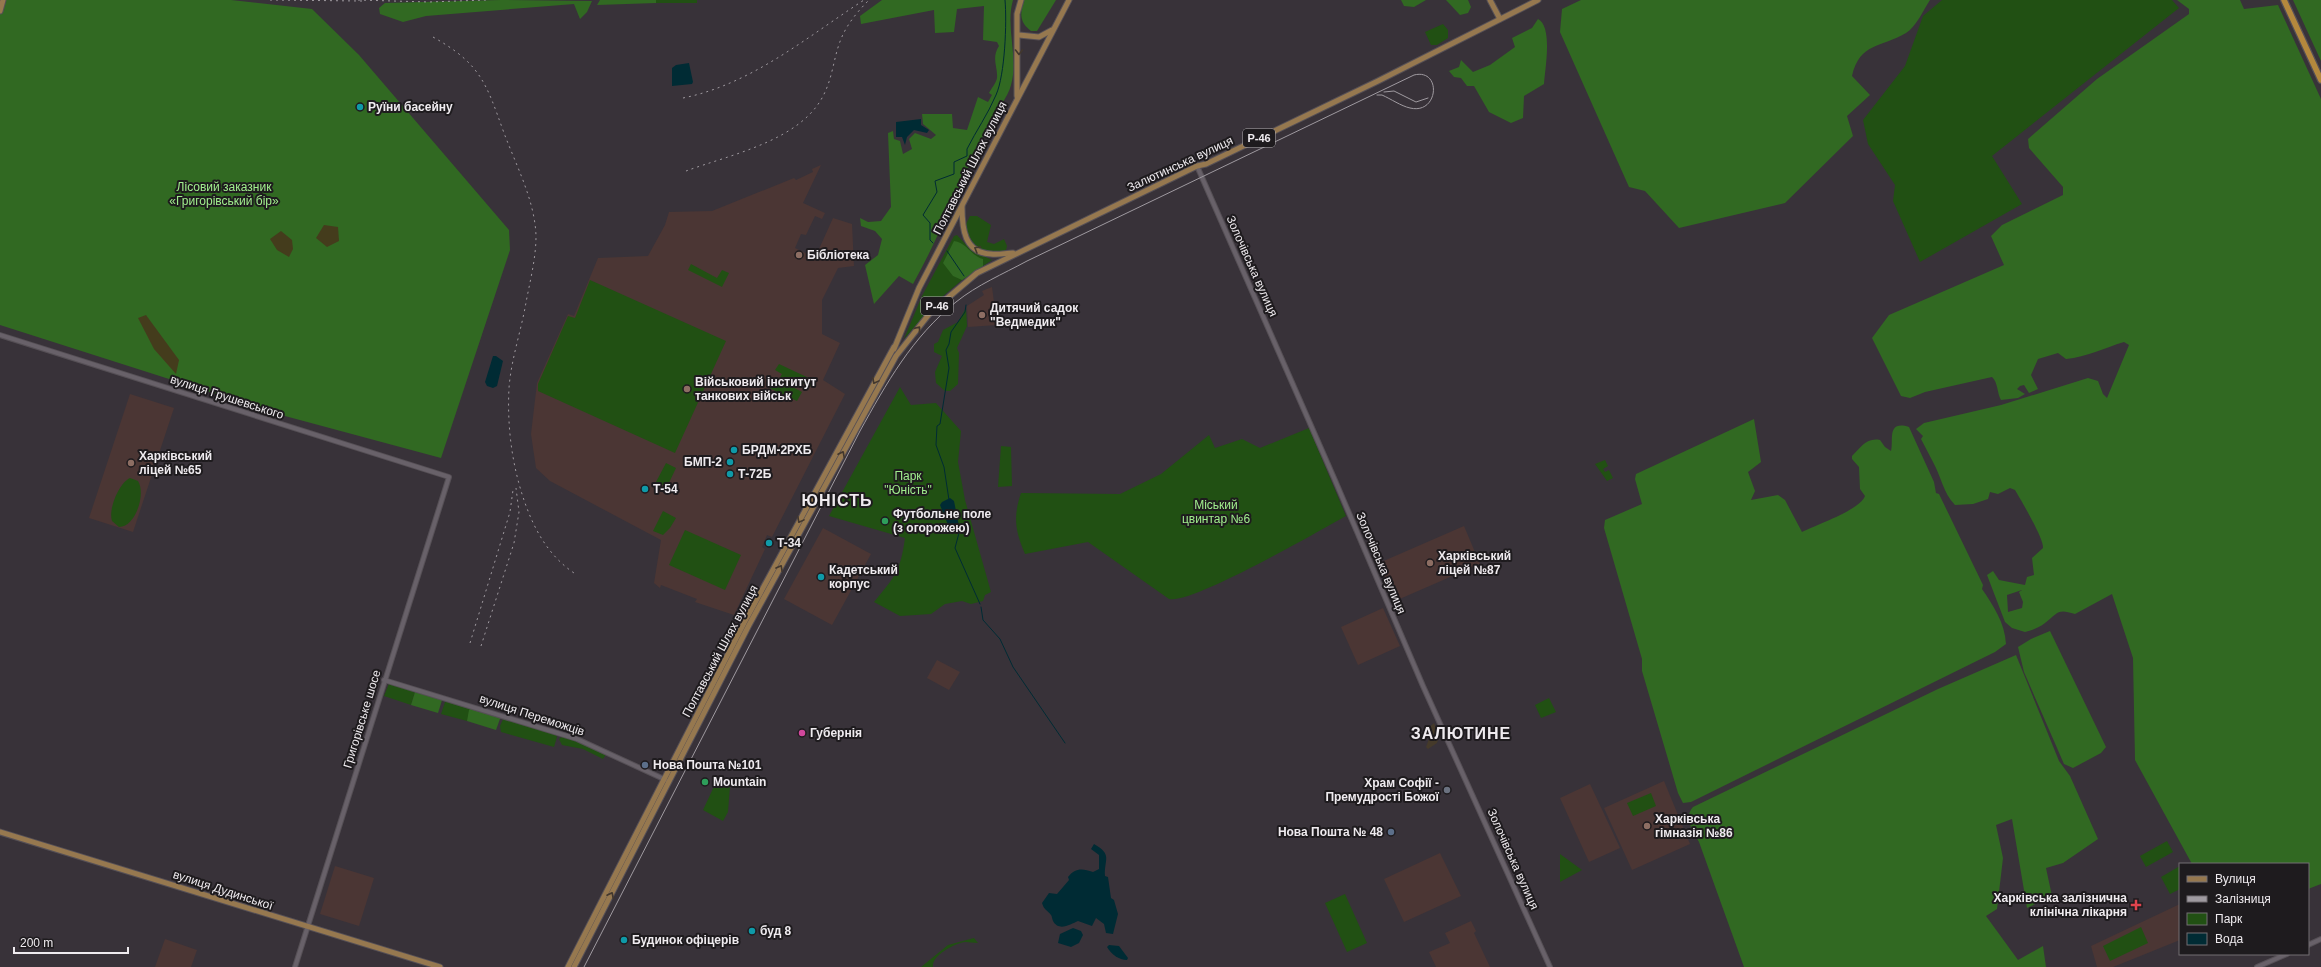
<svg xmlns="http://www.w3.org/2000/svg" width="2321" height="967" viewBox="0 0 2321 967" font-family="Helvetica,sans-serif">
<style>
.commercial{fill:#453a2a}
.education{fill:#4b3634}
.green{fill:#215013}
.forest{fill:#316922;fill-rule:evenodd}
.sand{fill:#443c1c}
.water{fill:#002b34}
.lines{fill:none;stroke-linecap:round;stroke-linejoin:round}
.stream{stroke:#002b34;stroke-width:1}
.minor-casing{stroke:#565056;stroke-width:6}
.major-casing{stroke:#565056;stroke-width:7}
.highway-casing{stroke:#565056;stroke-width:8}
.minor{stroke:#686169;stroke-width:4}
.major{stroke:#96784f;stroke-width:5}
.highway{stroke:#b4883d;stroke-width:5.5}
.tram{stroke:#9f9aa0;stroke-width:1}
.rail{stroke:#9f9aa0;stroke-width:1;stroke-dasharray:2 4;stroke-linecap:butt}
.oneway{stroke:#42372d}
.culture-dot{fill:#0f9aa8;stroke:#1e1b1e;stroke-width:1.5}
.education-dot{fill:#8d6e63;stroke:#1e1b1e;stroke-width:1.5}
.leisure-dot{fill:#2e9e5b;stroke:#1e1b1e;stroke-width:1.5}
.hotel-dot{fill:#d1479c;stroke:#1e1b1e;stroke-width:1.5}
.service-dot{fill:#5c6f8a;stroke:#1e1b1e;stroke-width:1.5}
.worship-dot{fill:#6b7280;stroke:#1e1b1e;stroke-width:1.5}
.health-dot{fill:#e0444e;stroke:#1e1b1e;stroke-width:1.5}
.labels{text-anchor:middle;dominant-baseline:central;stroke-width:4;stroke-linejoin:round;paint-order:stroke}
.shield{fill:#1e1b1e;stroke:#b0adb0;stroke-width:1}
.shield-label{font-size:11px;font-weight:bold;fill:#efebef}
.poi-label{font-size:12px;font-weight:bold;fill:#efebef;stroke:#1e1b1e;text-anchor:start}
.street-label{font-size:12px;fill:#efebef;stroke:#1e1b1e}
.park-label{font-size:12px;fill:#a0ed8d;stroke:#1e1b1e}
.district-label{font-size:16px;font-weight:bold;letter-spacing:1px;fill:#efebef;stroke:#1e1b1e}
</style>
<rect width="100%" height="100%" fill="#383239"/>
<path class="commercial" d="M 1434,723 L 1439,737 L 1437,743 L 1428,749 L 1426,747 L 1430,736 L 1427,729 Z"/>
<g class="education">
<path d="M 821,165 L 803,203 L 825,213 L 822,219 L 815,216 L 806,235 L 801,234 L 795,248 L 815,258 L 833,218 L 852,224 L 854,266 L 838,268 L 822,300 L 822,334 L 840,343 L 823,380 L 845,394 L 772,537 L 767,535 L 762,547 L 765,549 L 734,615 L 695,602 L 697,599 L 661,585 L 660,588 L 654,583 L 661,540 L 550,481 L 536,468 L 531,434 L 537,383 L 568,314 L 574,316 L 598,258 L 648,256 L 665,225 L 669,212 L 712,211 L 794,178 L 796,180 L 813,172 L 812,169 Z"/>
<path d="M 992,287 L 997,325 L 968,327 L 967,306 L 984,295 L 982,291 Z"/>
<path d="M 130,394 L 174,408 L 133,532 L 89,518 Z"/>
<path d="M 1464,526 L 1480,564 L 1395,601 L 1379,563 Z"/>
<path d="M 823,528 L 871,554 L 832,625 L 784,599 Z"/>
<path d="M 1383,608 L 1400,646 L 1358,665 L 1341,627 Z"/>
<path d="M 937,660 L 960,672 L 949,690 L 927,678 Z"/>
<path d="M 1664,781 L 1690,844 L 1632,870 L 1604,808 Z"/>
<path d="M 1590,784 L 1620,848 L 1589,862 L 1560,798 Z"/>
<path d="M 1440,853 L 1461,896 L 1404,922 L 1384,879 Z"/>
<path d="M 335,866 L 374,878 L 359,926 L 320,914 Z"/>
<path d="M 2180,904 L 2180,940 L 2113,967 L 2097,967 L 2091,946 Z"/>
<path d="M 1471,921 L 1476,931 L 1474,933 L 1490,967 L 1436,967 L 1429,952 L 1450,943 L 1445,933 Z"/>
<path d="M 165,939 L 197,950 L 191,967 L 155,967 Z"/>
</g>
<g class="green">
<rect x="656" y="0" width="41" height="3"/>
<path d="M 1942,0 L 2172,0 L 2179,8 L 1992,156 L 2022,204 L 1920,262 L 1893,201 L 1895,185 L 1868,144 L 1863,120 L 1905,66 L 1923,16 Z"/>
<path d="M 1443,24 L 1448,30 L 1448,38 L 1437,45 L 1431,45 L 1425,32 Z"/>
<path d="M 970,216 L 977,216 L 991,225 L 987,242 L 994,244 L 1004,239 L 1007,246 L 1006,250 C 984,259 971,245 965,226 Z"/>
<path d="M 957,235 L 970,249 L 992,260 L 962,280 L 936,302 L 904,339 L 922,296 L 954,236 Z"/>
<path d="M 691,264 L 717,278 L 722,270 L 729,273 L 722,287 L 688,270 Z"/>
<path d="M 590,280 L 726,341 L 675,453 L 538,391 L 538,384 L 568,316 L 575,318 Z"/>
<path d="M 966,308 L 967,326 L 957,348 L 959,353 L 958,384 L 950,391 L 945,391 L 936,383 L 935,372 L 942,356 L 934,352 L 934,344 L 938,342 L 943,330 L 958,322 Z"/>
<path d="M 779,364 L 813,380 L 810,387 L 790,378 L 787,384 L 802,392 L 797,401 L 767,387 L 771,378 L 778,381 L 782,374 L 775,370 Z"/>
<path d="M 900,387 L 911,405 L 936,403 L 961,431 L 958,462 L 965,500 L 991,592 L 985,595 L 983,601 L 971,604 L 962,601 L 945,604 L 931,614 L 900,616 L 874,602 C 895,576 900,573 905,538 L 829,516 Z"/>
<path d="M 1309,428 L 1346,516 C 1319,531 1191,605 1169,599 L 1088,542 L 1025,554 C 1015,530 1013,517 1021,493 L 1120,494 L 1161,474 L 1209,435 L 1215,448 L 1242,439 L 1260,448 Z"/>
<path d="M 1001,446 L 1011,447 L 1012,486 L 998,487 Z"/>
<path d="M 1605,460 L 1608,466 L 1603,469 L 1605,472 L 1609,470 L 1613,478 L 1607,481 L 1595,464 Z"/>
<path d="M 666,463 L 676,468 L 667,487 L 656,482 Z"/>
<path d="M 130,478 L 138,481 C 146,493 136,527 119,527 L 112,521 C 108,509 119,483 130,478 Z"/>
<path d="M 663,511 L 676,518 L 670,528 L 663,535 L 653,531 Z"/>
<path d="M 685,530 L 741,555 L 725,590 L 669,565 Z"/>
<path d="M 390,681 L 416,689 L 411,705 L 384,696 Z"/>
<path d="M 1549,698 L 1556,712 L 1541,718 L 1535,705 Z"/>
<path d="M 449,699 L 473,707 L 467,721 L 441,714 L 445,702 Z"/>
<path d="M 504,717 L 554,732 L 557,737 L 554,747 L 501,732 L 500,726 Z"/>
<path d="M 564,735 L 607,753 L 603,759 L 583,749 L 562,745 L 559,739 Z"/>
<path d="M 717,780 L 730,786 L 728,812 L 723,821 L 703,810 Z"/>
<path d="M 1651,793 L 1656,806 L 1633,816 L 1627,803 Z"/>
<path d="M 2167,841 L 2173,852 L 2146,867 L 2140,856 Z"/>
<path d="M 1560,854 L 1582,870 L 1560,882 Z"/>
<path d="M 2180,866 L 2180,889 L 2170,894 L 2161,877 Z"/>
<path d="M 1345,894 L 1367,943 L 1347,952 L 1325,903 Z"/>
<path d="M 2141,927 L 2148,943 L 2110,961 L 2103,946 Z"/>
<path d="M 974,938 L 978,943 C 974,943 969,942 965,942 C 955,943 931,956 933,967 L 921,967 L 948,945 Z"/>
</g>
<g class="forest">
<path d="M 0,0 L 231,0 L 312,9 L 359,55 L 509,230 L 510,250 L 441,458 L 285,416 L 0,325 Z"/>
<path d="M 500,0 L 592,1 L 587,12 L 580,19 L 574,4 L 426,16 L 403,22 L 380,14 L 379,8 L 385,3 Z"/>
<path d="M 600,0 L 656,0 L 656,3 L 597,5 Z"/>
<path d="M 882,0 L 1013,0 C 1005,27 1019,58 1011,85 C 1008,98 996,110 990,122 C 963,175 942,232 913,284 L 899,276 L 874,304 L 865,265 L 878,255 L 882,239 L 875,231 L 861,226 L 860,218 L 868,222 L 881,221 L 891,207 L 888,133 L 893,131 L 894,139 L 900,141 L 903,154 L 912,149 L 909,139 L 915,133 L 931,139 L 936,135 L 923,124 L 922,114 L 952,114 L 953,128 L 967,130 L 978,97 L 988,102 L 992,95 L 989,93 C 991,89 996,83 997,78 C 998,67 991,58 999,46 L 997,42 L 983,40 L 984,6 L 957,9 L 954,32 L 935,33 L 934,10 L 861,24 L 860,16 Z"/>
<path d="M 1024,0 L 1056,0 L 1037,31 L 1031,31 C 1019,22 1020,13 1024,0 Z"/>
<path d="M 1401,0 L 1426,0 L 1414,7 L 1404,6 Z"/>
<path d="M 1446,0 L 1468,0 L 1471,7 L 1468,13 L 1460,15 Z"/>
<path d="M 1581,0 L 1930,0 C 1924,9 1916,27 1906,33 C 1881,48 1860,42 1852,76 L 1870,95 L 1847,116 L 1853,136 L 1785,203 L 1679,228 L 1645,191 L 1629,187 L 1560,32 L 1562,9 Z"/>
<path d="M 2177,0 L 2240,0 L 2244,9 L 2278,5 L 2321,99 L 2321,884 L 2308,889 L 2308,864 L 2192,864 L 2135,760 L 2133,658 L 2112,594 L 2075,614 C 2057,608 2058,613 2045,623 C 2039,628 2032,630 2025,632 L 2012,628 L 2005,622 L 1987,575 L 1993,571 L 1999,580 L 2025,585 L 2027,577 L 2034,575 L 2032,558 L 2043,548 C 2044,539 2021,500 2015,490 L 2010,488 L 1998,494 L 1990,492 L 1988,499 L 1973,504 L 1955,505 C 1943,493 1941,476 1933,462 C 1929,454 1925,447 1921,439 L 1923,436 L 1916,429 L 1924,423 L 2001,405 L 2088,378 L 2098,381 L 2103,394 L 2107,398 L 2129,345 L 2124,342 C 2104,348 2087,357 2066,359 L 2058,353 L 2038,359 L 2031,375 L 2038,389 L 2029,393 L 2024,385 L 2020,386 L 2017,389 L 2025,394 L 2018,398 L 2001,400 C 1997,393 1998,382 1992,377 L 1925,392 L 1910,398 L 1901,396 L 1872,338 L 1889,315 L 2004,265 L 1991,236 L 2002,225 L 2063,195 L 2063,187 L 2029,148 L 2028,139 L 2097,79 L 2189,14 L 2189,9 ZM 2022,590 L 2019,592 L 2023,602 L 2022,608 L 2008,612 L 2007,595 Z"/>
<path d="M 2293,0 L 2321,0 L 2321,61 Z"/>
<path d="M 1538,19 C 1553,27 1545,68 1544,84 L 1524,96 L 1523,118 L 1511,123 L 1489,112 L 1474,86 L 1467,86 L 1461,78 L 1454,77 L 1449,71 L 1459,67 L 1461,60 L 1473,72 L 1490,65 L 1515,47 L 1512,38 L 1532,28 Z"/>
<path d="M 954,241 C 966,242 971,256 983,259 L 983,266 L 962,280 L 953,276 L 943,263 Z"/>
<path d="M 1754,419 L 1761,462 L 1748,472 L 1755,491 L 1751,500 L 1778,495 L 1785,500 L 1802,532 C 1816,525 1860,510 1865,496 L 1860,489 L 1859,467 L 1852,459 L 1852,456 C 1860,448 1867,437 1880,440 L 1885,447 L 1891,451 C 1894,441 1886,420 1909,427 L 1934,482 L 1936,493 L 1939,494 L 1983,585 L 1982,589 C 1993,605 2005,623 2006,644 L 1995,652 L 1691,802 L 1683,803 L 1678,793 L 1642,671 L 1642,659 L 1604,528 L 1605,520 L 1642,504 L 1635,479 L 1636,474 Z"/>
<path d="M 2050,631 L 2106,747 L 2101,753 L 2073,768 L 2064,764 L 2024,672 L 2018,647 L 2031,639 Z"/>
<path d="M 2016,655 L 2059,761 L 2070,776 L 2098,839 L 2063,863 L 2046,868 L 2052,896 L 2027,908 L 2012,819 L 1996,825 L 2003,858 L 1997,909 L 1986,916 L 2018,960 L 2043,946 L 2046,967 L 1744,967 L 1699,842 C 1693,831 1683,818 1693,807 L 1938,689 Z"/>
<path d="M 416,689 L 443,697 L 438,713 L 411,705 Z"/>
<path d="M 473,707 L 501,716 L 496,730 L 467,721 L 469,710 Z"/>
</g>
<g class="sand">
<path d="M 324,225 L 338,227 L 339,241 L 327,247 L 316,238 Z"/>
<path d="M 281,231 L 292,240 L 293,249 L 289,257 L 277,250 L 270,239 Z"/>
<path d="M 146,315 L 179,360 L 176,374 L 154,349 L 138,318 Z"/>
</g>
<g class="water">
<path d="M 689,63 L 693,82 L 692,84 L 672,86 L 672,68 L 676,65 Z"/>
<path d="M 921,119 L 921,125 L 929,130 L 927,133 L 914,130 L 907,137 L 905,145 L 902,137 L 896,137 L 896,122 Z"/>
<path d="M 493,356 L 496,356 L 503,361 L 497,386 L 493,388 L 487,386 L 485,382 Z"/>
<path d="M 950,498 L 954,501 L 959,526 L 950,530 L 940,505 L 942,502 Z"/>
<path d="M 1094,844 C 1113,855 1104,859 1105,876 L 1108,877 L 1111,898 L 1114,900 L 1118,914 L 1113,934 L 1106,933 L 1104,924 L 1096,918 L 1092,926 L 1078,921 C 1071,924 1059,932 1053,921 C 1052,919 1052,916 1051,915 C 1047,910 1044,910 1042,903 L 1049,893 L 1057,894 L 1069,880 L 1068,877 C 1075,868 1082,868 1093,872 L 1099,869 L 1099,855 L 1091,849 Z"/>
<path d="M 1073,928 L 1081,931 L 1083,935 L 1079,943 L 1071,947 L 1058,943 L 1060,934 Z"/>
<path d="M 1109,945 L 1119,946 L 1128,958 L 1127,960 C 1119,960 1111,954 1107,947 Z"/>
</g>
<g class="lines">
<g class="stream">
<path d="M 933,243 L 930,240 L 930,223 L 923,215 L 937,192 L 935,181 L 954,174 L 954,162 L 967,156 L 967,149 C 976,131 988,114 996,95 C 1005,75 1007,22 1005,0"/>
<path d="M 947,251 L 964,276"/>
<path d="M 949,500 L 944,467 L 936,445 L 937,426 L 940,424 L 949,368 L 946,350 L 949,344 L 951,332 L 965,312 L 966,305"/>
<path d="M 959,533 L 955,548 L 980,604"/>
<path d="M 981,607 L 983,620 L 1000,639 L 1013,667 L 1065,743"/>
</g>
<defs>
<g id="minor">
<path d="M 1197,166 L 1334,478 L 1423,686 L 1550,967"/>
<path d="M 0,335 L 449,477 L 295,967"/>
<path d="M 384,680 L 577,739 L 666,780"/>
<path d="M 2308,945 L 2321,939"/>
<path d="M 2257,967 L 2287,954"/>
</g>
<g id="major">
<path d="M 1490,0 L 1500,19"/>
<path d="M 0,11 L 3,0"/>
<path d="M 1019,35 L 1039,37 L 1052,30"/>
<path d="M 1017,96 L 1017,14 L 1021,0"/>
<path d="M 962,207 C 962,228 964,253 991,254 C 999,255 1006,253 1013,253"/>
<path d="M 894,349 L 919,288 L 1069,0"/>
<path d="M 0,832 L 440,967"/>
<path d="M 568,967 L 744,623 L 894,347"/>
<path d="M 574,967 L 749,625 L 896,356 L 930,313 L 977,273 L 1197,166 L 1206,164 L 1378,81 L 1538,0"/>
</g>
<path id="highway" d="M 2284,0 L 2321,80"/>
</defs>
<use href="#minor" class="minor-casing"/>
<use href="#major" class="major-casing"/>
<use href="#highway" class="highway-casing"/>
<use href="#minor" class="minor"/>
<use href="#major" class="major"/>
<use href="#highway" class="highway"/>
<g class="tram">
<path d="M 1384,92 L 1394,91 L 1416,102 L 1428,98"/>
<path d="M 584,967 L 860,431 C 886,384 912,337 956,302 C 977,285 1003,274 1027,261 L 1414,75 C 1442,68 1439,115 1410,108 C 1401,106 1391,99 1382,95 L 1377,95"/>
</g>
<g class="rail">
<path d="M 270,0 L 362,1"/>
<path d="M 358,0 L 429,2 L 486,0"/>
<path d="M 433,37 C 481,64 486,83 504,133 C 516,165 535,201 536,236 C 536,260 529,285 525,308 C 520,334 511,361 509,388 C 507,427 512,466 525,503 C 535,531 549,556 574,573"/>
<path d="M 683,98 C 752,84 807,37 864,0"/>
<path d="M 686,171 C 732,154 804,140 825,92 C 833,75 834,56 841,39 C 847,24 858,11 869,0"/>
<path d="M 470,643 L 510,512 L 513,490"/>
<path d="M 481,646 L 514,543 L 519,512 L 516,488"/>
</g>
</g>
<defs><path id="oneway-chevron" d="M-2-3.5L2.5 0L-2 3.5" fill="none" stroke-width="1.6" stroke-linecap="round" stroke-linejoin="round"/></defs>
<g class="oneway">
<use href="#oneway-chevron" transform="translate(1019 52) rotate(90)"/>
<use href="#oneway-chevron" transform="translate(977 249) rotate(-149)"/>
<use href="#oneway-chevron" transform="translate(918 329) rotate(-51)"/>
<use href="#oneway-chevron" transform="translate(875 381) rotate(118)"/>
<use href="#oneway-chevron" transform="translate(842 454) rotate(-63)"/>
<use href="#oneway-chevron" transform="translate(800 520) rotate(118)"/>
<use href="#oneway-chevron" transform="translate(780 568) rotate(-61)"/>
<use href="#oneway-chevron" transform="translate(611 895) rotate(-63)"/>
</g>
<g class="culture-dot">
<circle cx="360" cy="107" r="4"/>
<circle cx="734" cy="450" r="4"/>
<circle cx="730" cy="462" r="4"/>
<circle cx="730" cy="474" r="4"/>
<circle cx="645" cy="489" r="4"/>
<circle cx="769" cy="543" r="4"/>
<circle cx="821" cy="577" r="4"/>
<circle cx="752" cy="931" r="4"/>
<circle cx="624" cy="940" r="4"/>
</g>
<g class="education-dot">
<circle cx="799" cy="255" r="4"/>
<circle cx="982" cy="315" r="4"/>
<circle cx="687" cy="389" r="4"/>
<circle cx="131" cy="463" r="4"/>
<circle cx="1430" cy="563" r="4"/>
<circle cx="1647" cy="826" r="4"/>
</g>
<g class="leisure-dot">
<circle cx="885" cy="521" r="4"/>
<circle cx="705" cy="782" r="4"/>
</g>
<circle class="hotel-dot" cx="802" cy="733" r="4"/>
<g class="service-dot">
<circle cx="645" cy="765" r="4"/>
<circle cx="1391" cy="832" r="4"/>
</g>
<circle class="worship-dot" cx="1447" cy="790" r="4"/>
<path class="health-dot" d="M2134 899h4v4h4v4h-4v4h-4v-4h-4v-4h4z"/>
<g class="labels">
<g class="shield">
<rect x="1243" y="129" width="32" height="18" rx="3"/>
<rect x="921" y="297" width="32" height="18" rx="3"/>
</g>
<g class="shield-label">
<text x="1259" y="138">Р-46</text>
<text x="937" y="306">Р-46</text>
</g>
<g class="poi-label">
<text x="368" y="107">Руїни басейну</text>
<text x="807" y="255">Бібліотека</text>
<text x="990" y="308">Дитячий садок<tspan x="990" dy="14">"Ведмедик"</tspan></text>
<text x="695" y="382">Військовий інститут<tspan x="695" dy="14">танкових військ</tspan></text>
<text x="742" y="450">БРДМ-2РХБ</text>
<text x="139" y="456">Харківський<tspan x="139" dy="14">ліцей №65</tspan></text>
<text x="722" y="462" text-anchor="end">БМП-2</text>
<text x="738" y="474">Т-72Б</text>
<text x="653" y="489">Т-54</text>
<text x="893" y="514">Футбольне поле<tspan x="893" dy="14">(з огорожею)</tspan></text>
<text x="777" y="543">T-34</text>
<text x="1438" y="556">Харківський<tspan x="1438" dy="14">ліцей №87</tspan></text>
<text x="829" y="570">Кадетський<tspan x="829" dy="14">корпус</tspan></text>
<text x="810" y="733">Губернія</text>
<text x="653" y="765">Нова Пошта №101</text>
<text x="713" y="782">Mountain</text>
<text x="1439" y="783" text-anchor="end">Храм Софії -<tspan x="1439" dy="14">Премудрості Божої</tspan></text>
<text x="1655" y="819">Харківська<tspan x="1655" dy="14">гімназія №86</tspan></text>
<text x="1383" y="832" text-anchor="end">Нова Пошта № 48</text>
<text x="2127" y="898" text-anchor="end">Харківська залізнична<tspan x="2127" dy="14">клінічна лікарня</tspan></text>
<text x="760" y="931">буд 8</text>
<text x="632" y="940">Будинок офіцерів</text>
</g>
<g class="street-label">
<text transform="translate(1180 164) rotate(-25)">Залютинська вулиця</text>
<text transform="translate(970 168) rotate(-63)">Полтавський Шлях вулиця</text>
<text transform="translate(1252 266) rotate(66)">Золочівська вулиця</text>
<text transform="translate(227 397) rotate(18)">вулиця Грушевського</text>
<text transform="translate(1381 563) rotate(67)">Золочівська вулиця</text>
<text transform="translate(720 651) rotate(-62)">Полтавський Шлях вулиця</text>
<text transform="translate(532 715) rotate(18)">вулиця Переможців</text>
<text transform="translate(362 719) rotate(-73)">Григорівське шосе</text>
<text transform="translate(1513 859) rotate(66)">Золочівська вулиця</text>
<text transform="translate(223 890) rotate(18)">вулиця Дудинської</text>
</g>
<g class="park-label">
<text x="224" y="187">Лісовий заказник<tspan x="224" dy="14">«Григорівський бір»</tspan></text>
<text x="908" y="476">Парк<tspan x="908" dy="14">"Юність"</tspan></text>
<text x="1216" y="505">Міський<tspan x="1216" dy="14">цвинтар №6</tspan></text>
</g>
<g class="district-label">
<text x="837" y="500">ЮНІСТЬ</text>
<text x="1461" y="733">ЗАЛЮТИНЕ</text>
</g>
</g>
<rect x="2179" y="863" width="130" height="92" fill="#1e1b1e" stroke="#726e72"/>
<rect x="2187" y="876" width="20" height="6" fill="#96784f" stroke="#726e72"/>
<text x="2215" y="883" font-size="12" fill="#efebef">Вулиця</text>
<rect x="2187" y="896" width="20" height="6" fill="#9f9aa0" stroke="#726e72"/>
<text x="2215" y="903" font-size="12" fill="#efebef">Залізниця</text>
<rect x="2187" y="913" width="20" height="12" fill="#215013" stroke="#726e72"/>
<text x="2215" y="923" font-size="12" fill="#efebef">Парк</text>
<rect x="2187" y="933" width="20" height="12" fill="#002b34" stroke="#726e72"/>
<text x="2215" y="943" font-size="12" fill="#efebef">Вода</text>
<path d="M14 947v6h114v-6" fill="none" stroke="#efebef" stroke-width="2"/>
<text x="20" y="947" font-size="12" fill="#efebef" stroke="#1e1b1e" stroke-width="3" paint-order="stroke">200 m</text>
</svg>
